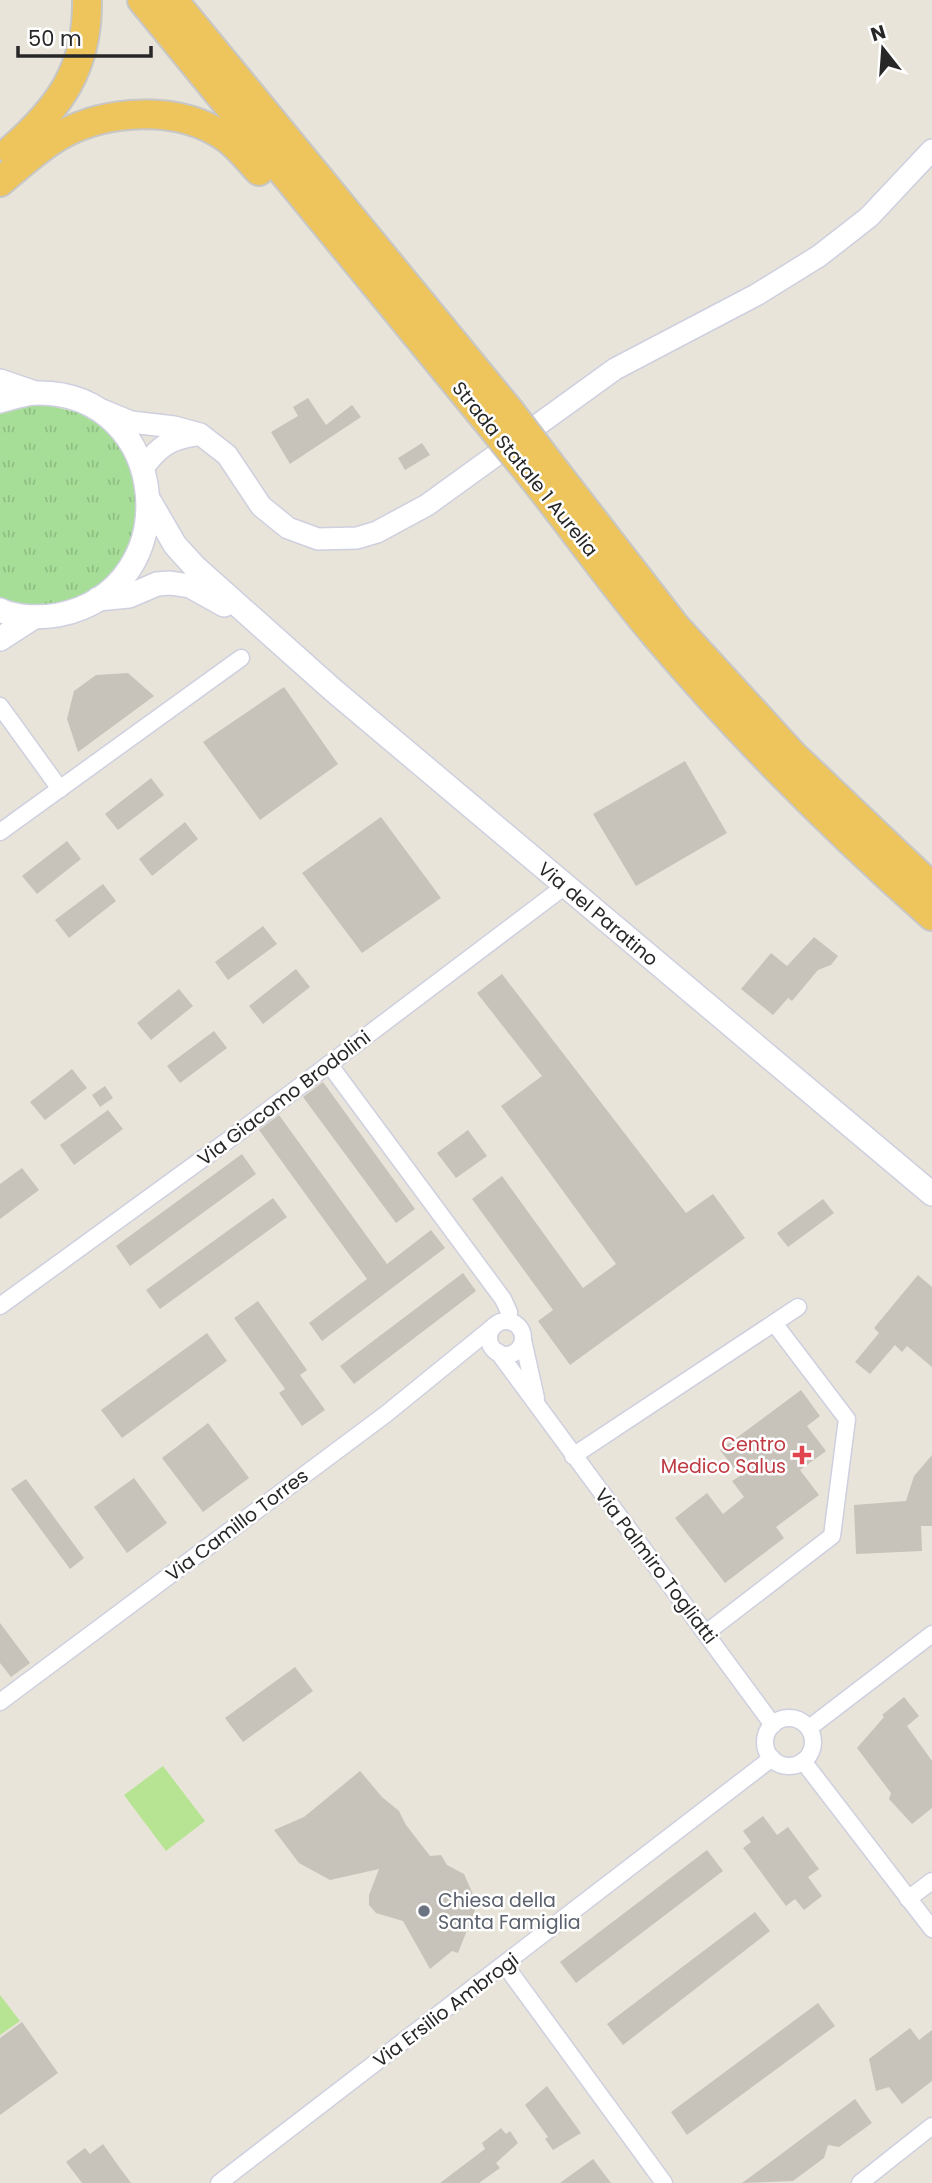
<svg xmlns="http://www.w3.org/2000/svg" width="932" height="2183" viewBox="0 0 932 2183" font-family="Poppins,sans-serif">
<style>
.grass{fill:url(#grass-tufts)}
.pitch{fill:#b7e493}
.building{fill:#c7c3bb}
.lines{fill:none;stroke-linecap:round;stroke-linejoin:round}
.minor-casing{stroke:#cecfdf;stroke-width:19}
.tertiary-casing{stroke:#cecfdf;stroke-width:24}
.secondary-casing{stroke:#cecfdf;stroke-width:26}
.trunk-casing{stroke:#c7c7c7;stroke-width:32}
.minor{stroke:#fff;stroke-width:16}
.tertiary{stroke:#fff;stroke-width:21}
.secondary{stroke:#fff;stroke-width:23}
.trunk{stroke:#eec45c;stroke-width:28}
.trunk-bridge-casing{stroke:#c7c7c7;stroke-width:32;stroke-linecap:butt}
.trunk-bridge{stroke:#eec45c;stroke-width:28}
.health-dot{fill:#e0444e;stroke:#fff;stroke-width:2.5}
.worship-dot{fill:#6b7280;stroke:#fff;stroke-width:2.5}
.labels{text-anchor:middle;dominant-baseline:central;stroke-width:5;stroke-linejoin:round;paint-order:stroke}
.street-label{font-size:19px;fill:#272727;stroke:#fff}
.health-label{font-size:19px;fill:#be3a42;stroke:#fff;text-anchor:end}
.worship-label{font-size:19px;fill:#5b616d;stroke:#fff;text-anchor:start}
</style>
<defs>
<pattern id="grass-tufts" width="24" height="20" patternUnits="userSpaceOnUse" patternTransform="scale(1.75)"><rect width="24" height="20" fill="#a6dd97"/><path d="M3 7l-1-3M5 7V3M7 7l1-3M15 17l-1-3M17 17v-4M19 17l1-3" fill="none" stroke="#8fbe82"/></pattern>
</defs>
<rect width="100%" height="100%" fill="#e9e4d9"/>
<path class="grass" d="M 47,405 L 79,413 L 108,430 L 136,471 L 138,536 L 112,578 L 69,603 L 35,607 L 0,598 L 0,414 L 30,406 Z"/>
<g class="pitch">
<path d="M 163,1766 L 205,1821 L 166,1851 L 124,1795 Z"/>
<path d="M 0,1995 L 20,2021 L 0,2035 Z"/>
</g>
<g class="building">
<path d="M 308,398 L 326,425 L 352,405 L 361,417 L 290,464 L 271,432 L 298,416 L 293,407 Z"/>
<path d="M 422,443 L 430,455 L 405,470 L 398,458 Z"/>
<path d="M 128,673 L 154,696 L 78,752 L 67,719 L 74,691 L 96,675 Z"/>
<path d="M 284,687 L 338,764 L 260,820 L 203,742 Z"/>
<path d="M 685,761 L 727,833 L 636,886 L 593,814 Z"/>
<path d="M 151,778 L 164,795 L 118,830 L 105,814 Z"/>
<path d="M 381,817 L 441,898 L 362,953 L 302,873 Z"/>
<path d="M 185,822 L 198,839 L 152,876 L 139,859 Z"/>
<path d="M 67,841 L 81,859 L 37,894 L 22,876 Z"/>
<path d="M 103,884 L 116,901 L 69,938 L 55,920 Z"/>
<path d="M 263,926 L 277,944 L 228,980 L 215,962 Z"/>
<path d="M 814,937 L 838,956 L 831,965 L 818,970 L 792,1001 L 788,998 L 773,1015 L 741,989 L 771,953 L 787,966 Z"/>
<path d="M 296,969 L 310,987 L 263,1024 L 249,1006 Z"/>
<path d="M 502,974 L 686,1213 L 713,1194 L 745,1238 L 570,1365 L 538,1321 L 553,1310 L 472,1199 L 502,1176 L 583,1288 L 616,1264 L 501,1106 L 542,1076 L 477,993 Z"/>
<path d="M 179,989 L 193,1006 L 151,1040 L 137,1023 Z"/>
<path d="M 214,1031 L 227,1048 L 180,1083 L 167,1066 Z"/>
<path d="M 72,1069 L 87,1088 L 45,1120 L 30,1102 Z"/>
<path d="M 323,1082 L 415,1209 L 396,1223 L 303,1097 Z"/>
<path d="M 105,1086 L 113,1098 L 100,1107 L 92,1095 Z"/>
<path d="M 108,1110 L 123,1129 L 74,1165 L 60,1145 Z"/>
<path d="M 279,1115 L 387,1264 L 431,1230 L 445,1248 L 322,1341 L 309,1323 L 367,1279 L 259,1130 Z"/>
<path d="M 468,1130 L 487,1156 L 456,1178 L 437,1153 Z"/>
<path d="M 242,1154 L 256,1174 L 130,1266 L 116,1246 Z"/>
<path d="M 22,1168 L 39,1190 L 0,1219 L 0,1184 Z"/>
<path d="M 273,1198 L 287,1217 L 160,1309 L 146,1290 Z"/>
<path d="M 823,1199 L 834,1213 L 788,1247 L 777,1233 Z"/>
<path d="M 463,1273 L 476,1291 L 354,1384 L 340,1366 Z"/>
<path d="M 918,1275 L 932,1287 L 932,1367 L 907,1346 L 902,1352 L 895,1345 L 870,1374 L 855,1362 L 879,1333 L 874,1328 Z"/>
<path d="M 258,1301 L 307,1370 L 300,1375 L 325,1410 L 302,1426 L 279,1393 L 285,1389 L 234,1318 Z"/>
<path d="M 207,1333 L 227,1361 L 122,1438 L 101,1410 Z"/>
<path d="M 801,1390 L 820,1416 L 807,1426 L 826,1451 L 800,1470 L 819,1495 L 776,1527 L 784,1538 L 725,1583 L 675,1518 L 707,1493 L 723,1514 L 744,1497 L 732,1481 L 740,1476 L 720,1450 Z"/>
<path d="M 208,1423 L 249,1478 L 203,1512 L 162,1458 Z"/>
<path d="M 932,1455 L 932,1526 L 921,1526 L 922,1551 L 856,1554 L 854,1505 L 906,1501 L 914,1476 Z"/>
<path d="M 134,1478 L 167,1523 L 127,1553 L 94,1507 Z"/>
<path d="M 26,1479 L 84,1558 L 70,1569 L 11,1489 Z"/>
<path d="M 0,1623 L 30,1663 L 11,1677 L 0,1663 Z"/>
<path d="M 295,1667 L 313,1691 L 243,1742 L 225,1718 Z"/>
<path d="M 904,1697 L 919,1716 L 907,1726 L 932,1761 L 932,1808 L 912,1824 L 889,1799 L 891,1793 L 857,1748 L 884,1717 L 882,1715 Z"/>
<path d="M 360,1771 L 382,1797 L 399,1811 L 406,1825 L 430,1856 L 441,1855 L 447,1865 L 464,1874 L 475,1899 L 475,1910 L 458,1953 L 452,1951 L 430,1969 L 403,1921 L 376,1913 L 369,1905 L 369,1895 L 379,1869 L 330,1880 L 299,1863 L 274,1830 L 304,1817 Z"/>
<path d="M 763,1816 L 777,1835 L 788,1827 L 819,1869 L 808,1877 L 822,1896 L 804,1910 L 795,1899 L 786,1906 L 743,1848 L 751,1842 L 743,1831 Z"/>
<path d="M 707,1850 L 723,1871 L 576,1983 L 560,1962 Z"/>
<path d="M 755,1912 L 770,1931 L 623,2045 L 607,2024 Z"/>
<path d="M 818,2003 L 835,2026 L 687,2135 L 671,2112 Z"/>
<path d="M 22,2022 L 58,2073 L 0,2115 L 0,2038 Z"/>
<path d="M 910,2028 L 919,2040 L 932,2030 L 932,2081 L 902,2104 L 889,2087 L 876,2091 L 869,2059 Z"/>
<path d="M 547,2086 L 581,2133 L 553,2150 L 545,2139 L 548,2137 L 525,2105 Z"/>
<path d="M 855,2099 L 872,2123 L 839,2147 L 828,2145 L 824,2158 L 793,2181 L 742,2183 Z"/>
<path d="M 501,2128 L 506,2134 L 510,2131 L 518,2143 L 496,2163 L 500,2168 L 479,2183 L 440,2183 L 485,2149 L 482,2143 Z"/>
<path d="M 103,2144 L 117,2164 L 131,2183 L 82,2183 L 66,2162 L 85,2148 L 90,2154 Z"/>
<path d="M 593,2159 L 611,2183 L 560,2183 Z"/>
</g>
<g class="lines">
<defs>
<g id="minor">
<path d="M 0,706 L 60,789"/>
<path d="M 0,832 L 241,658"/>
<path d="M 329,1064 L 503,1299 L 509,1312 L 508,1321"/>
<path d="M 0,1306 L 234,1136 L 565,886"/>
<circle cx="506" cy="1338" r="17"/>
<path d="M 523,1340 L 536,1398"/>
<path d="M 498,1352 L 773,1725"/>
<path d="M 573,1456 L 798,1307"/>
<path d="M 706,1633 L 832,1536 L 847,1419 L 774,1323"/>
<path d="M 0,1702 L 386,1414 L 493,1327"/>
<circle cx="789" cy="1742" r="24"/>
<path d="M 809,1728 L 932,1634"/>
<path d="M 803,1761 L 932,1929"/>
<path d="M 908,1899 L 932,1881"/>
<path d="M 505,1965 L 664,2183"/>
<path d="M 219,2183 L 772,1758"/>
<path d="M 860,2183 L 932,2126"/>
</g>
<g id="tertiary">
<path d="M 102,410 L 131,422 L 174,427 L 200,434 L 227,455 L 261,506 L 288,528 L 318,539 L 357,538 L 377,532 L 427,505 L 615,369 L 756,295 L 819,256 L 869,217 L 932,150"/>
<path d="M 144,467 C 158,447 171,438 196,435"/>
</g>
<g id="secondary">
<path d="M 0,381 L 35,393"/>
<path d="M 0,401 C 12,398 25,393 37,393 C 171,391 190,589 58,615 C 41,618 16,618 0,610"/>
<path d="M 150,502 L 175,545 L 194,566 L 333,690 L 932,1194"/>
<path d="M 98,599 L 129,596 L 157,584 L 170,583 L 190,586 L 224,605"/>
<path d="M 0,639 L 34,617"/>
</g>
<g id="trunk">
<path d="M 142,0 L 491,426"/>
<path d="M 173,0 L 509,410"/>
<path d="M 11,150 C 60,107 88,68 87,0"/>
<path d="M 0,182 C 19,166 38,148 59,136 C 107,109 178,105 225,137 C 238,146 248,159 259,171"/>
<path d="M 550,464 L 676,627 L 793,755 L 932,887"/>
<path d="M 534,479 C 576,532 615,588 659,639 C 743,738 835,830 932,916"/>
</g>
</defs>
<use href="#minor" class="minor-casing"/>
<use href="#tertiary" class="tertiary-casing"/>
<use href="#secondary" class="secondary-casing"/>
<use href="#trunk" class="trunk-casing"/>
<use href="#minor" class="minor"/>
<use href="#tertiary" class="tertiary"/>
<use href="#secondary" class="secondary"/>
<use href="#trunk" class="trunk"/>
<defs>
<g id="trunk-bridge">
<path d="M 509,410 L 550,464"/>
<path d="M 491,426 L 534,479"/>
</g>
</defs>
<use href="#trunk-bridge" class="trunk-bridge-casing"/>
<use href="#trunk-bridge" class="trunk-bridge"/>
</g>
<path class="health-dot" d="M798.5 1444.5h7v7h7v7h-7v7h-7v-7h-7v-7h7z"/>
<circle class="worship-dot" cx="424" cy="1911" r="7"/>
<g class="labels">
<g class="street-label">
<text transform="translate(525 469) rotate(51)">Strada Statale 1 Aurelia</text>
<text transform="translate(598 914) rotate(40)">Via del Paratino</text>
<text transform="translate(284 1098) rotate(-37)">Via Giacomo Brodolini</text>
<text transform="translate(237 1525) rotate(-37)">Via Camillo Torres</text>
<text transform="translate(656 1566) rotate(53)">Via Palmiro Togliatti</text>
<text transform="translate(446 2010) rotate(-37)">Via Ersilio Ambrogi</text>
</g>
<g class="health-label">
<text x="786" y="1444">Centro<tspan x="786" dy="22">Medico Salus</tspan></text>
</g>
<g class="worship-label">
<text x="438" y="1900">Chiesa della<tspan x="438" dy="22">Santa Famiglia</tspan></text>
</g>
</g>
<g transform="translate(883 49) rotate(343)" stroke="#ffffff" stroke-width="5" paint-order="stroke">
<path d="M0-5L12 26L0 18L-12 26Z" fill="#272727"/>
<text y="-10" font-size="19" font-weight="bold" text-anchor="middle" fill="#272727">N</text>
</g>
<path d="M18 46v10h133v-10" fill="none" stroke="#272727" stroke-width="3.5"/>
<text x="28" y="46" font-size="21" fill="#272727" stroke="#ffffff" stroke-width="5" paint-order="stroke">50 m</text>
</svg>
